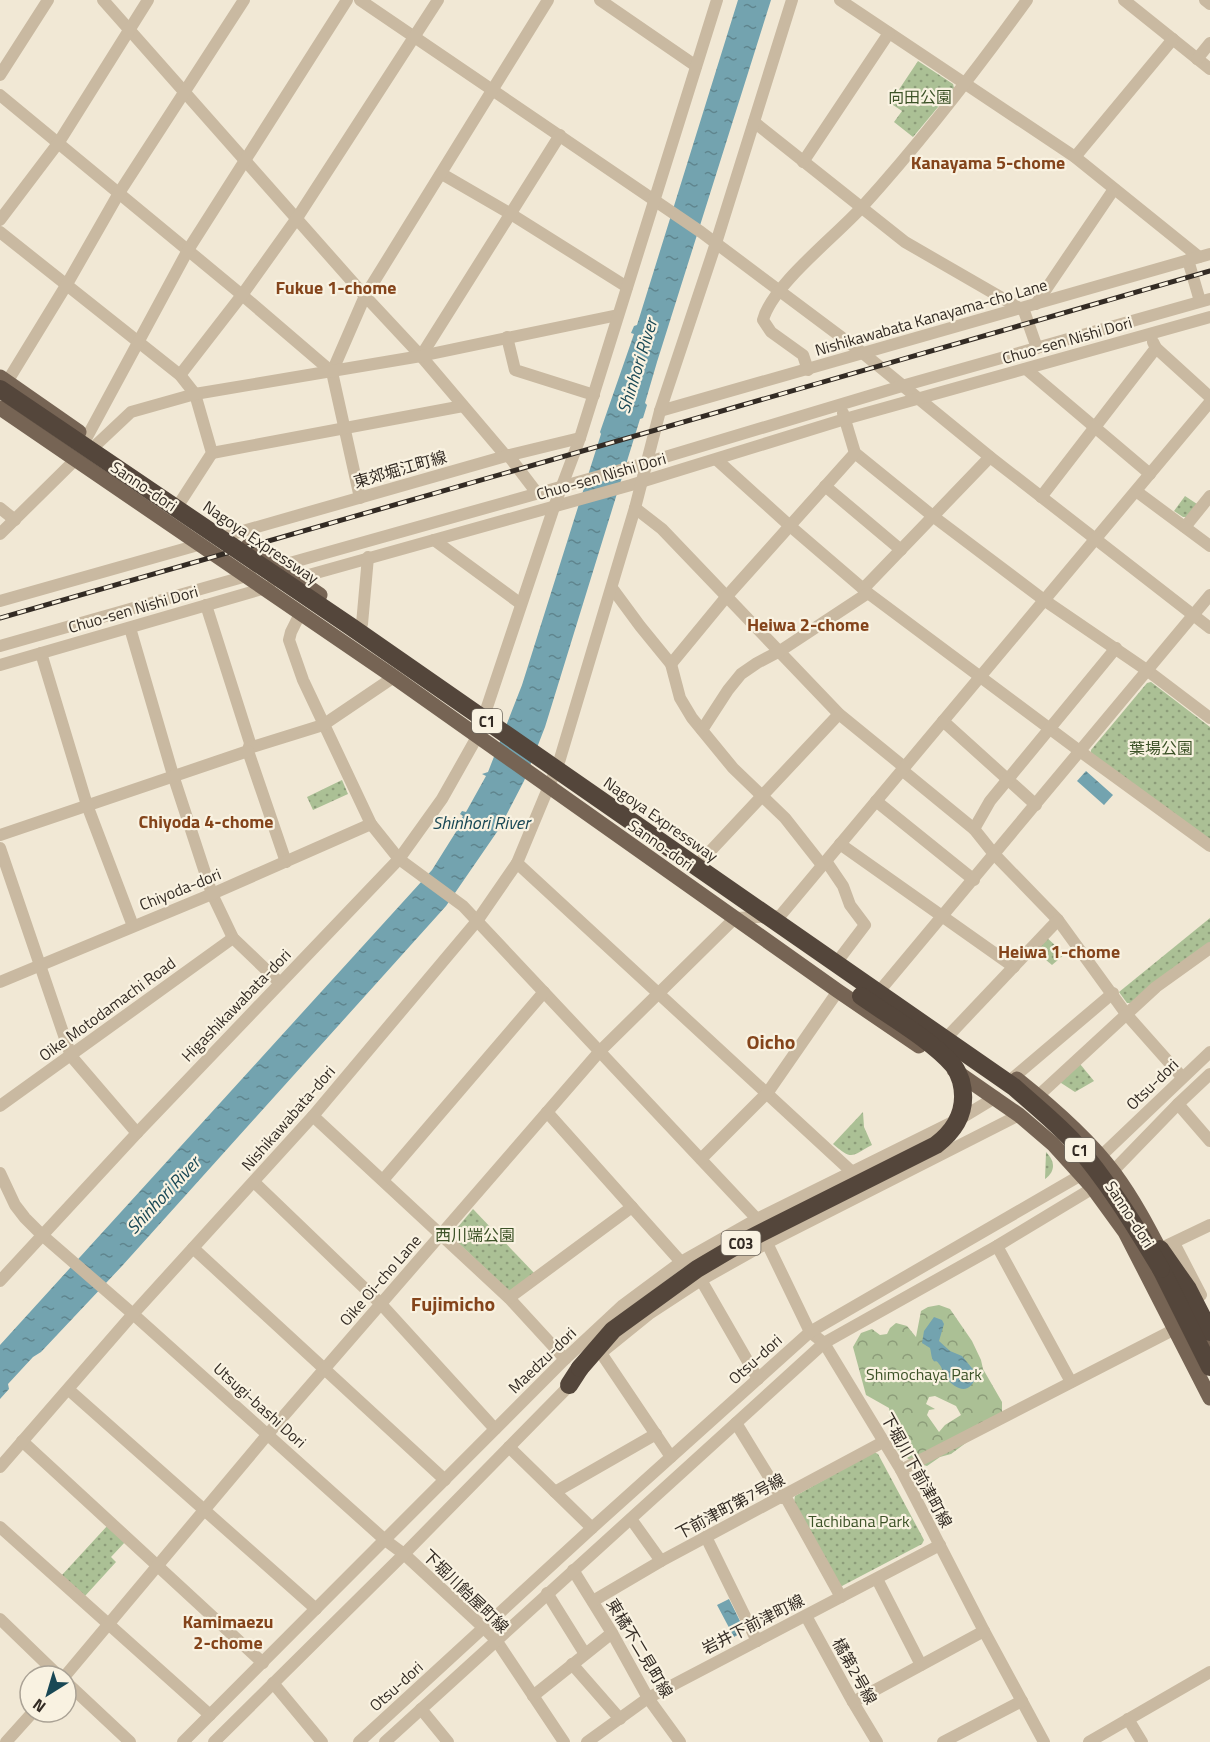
<svg xmlns="http://www.w3.org/2000/svg" width="1210" height="1742" viewBox="0 0 1210 1742" font-family="'Titillium Web','Noto Sans JP',sans-serif">
<style>
.green{fill:url(#green-dots)}
.forest{fill:url(#forest-crowns);fill-rule:evenodd}
.water{fill:url(#water-ripples)}
.lines{fill:none;stroke-linecap:round;stroke-linejoin:round}
.minor{stroke:#c9b9a1;stroke-width:12}
.major{stroke:#766454;stroke-width:15}
.highway{stroke:#54463b;stroke-width:18}
.rail-casing{stroke:#332b24;stroke-width:5}
.rail{stroke:#f9f2e1;stroke-width:3;stroke-dasharray:9;stroke-linecap:butt}
.highway-bridge{stroke:#54463b;stroke-width:18}
.labels{text-anchor:middle;dominant-baseline:central;stroke-width:4.5;stroke-linejoin:round;paint-order:stroke}
.shield{fill:#f9f2e1;stroke:#6e675d;stroke-width:1.5}
.shield-label{font-size:15px;font-weight:bold;fill:#332b24}
.park-label{font-size:16px;fill:#3c5227;stroke:#f9f2e1}
.street-label{font-size:16px;fill:#332b24;stroke:#f9f2e1}
.neighbourhood-label{font-size:18px;font-weight:bold;fill:#84441b;stroke:#f9f2e1}
.water-label{font-size:18px;font-style:italic;fill:#194855;stroke:#f9f2e1}
.quarter-label{font-size:20px;font-weight:bold;fill:#84441b;stroke:#f9f2e1}
</style>
<defs>
<pattern id="green-dots" width="8" height="8" patternUnits="userSpaceOnUse" patternTransform="scale(1.5)"><rect width="8" height="8" fill="#abc095"/><path d="M2 2h.1M6 6h.1" fill="none" stroke="#8c9c79" stroke-width="1.8" stroke-linecap="round"/></pattern>
<pattern id="forest-crowns" width="20" height="18" patternUnits="userSpaceOnUse" patternTransform="scale(1.5)"><rect width="20" height="18" fill="#abc095"/><path d="M2 6a3 3 0 1 1 6 0M12 15a3 3 0 1 1 6 0" fill="none" stroke="#8c9c79"/></pattern>
<pattern id="water-ripples" width="26" height="14" patternUnits="userSpaceOnUse" patternTransform="scale(1.5)"><rect width="26" height="14" fill="#73a3af"/><path d="M2 4q2-2 4 0t4 0M15 11q2-2 4 0t4 0" fill="none" stroke="#5f858e"/></pattern>
</defs>
<rect width="100%" height="100%" fill="#f1e8d5"/>
<g class="green">
<path d="M 918,61 L 953,84 L 954,88 L 913,137 L 894,122 L 902,111 L 890,103 Z"/>
<path d="M 1185,496 L 1197,504 L 1187,517 L 1183,517 L 1174,511 Z"/>
<path d="M 1151,682 L 1210,727 L 1210,843 L 1091,754 L 1091,750 L 1147,683 Z"/>
<path d="M 342,780 L 348,794 L 313,810 L 307,797 Z"/>
<path d="M 1210,918 L 1210,943 L 1132,1003 L 1127,1003 L 1119,992 Z"/>
<path d="M 1046,937 L 1065,954 L 1052,965 L 1034,950 Z"/>
<path d="M 1080,1064 L 1094,1081 L 1075,1092 L 1058,1081 Z"/>
<path d="M 863,1112 L 864,1127 L 872,1145 C 851,1156 853,1161 833,1144 Z"/>
<path d="M 1046,1152 C 1055,1161 1056,1171 1045,1179 Z"/>
<path d="M 473,1209 L 536,1275 L 510,1292 L 452,1237 L 452,1234 Z"/>
<path d="M 874,1452 L 878,1454 L 924,1540 L 922,1544 L 842,1586 L 839,1585 L 794,1502 L 795,1496 Z"/>
<path d="M 108,1525 L 126,1541 L 111,1557 L 116,1562 L 85,1596 L 62,1575 Z"/>
</g>
<path class="forest" d="M 939,1305 L 950,1309 L 972,1341 L 981,1360 L 983,1369 L 1002,1402 L 1002,1416 L 951,1454 L 940,1457 L 927,1466 C 913,1463 895,1454 891,1437 C 889,1428 891,1417 889,1408 L 866,1395 L 853,1347 L 861,1333 L 872,1329 L 880,1335 L 887,1334 L 890,1328 L 896,1323 L 907,1326 L 916,1337 L 921,1311 L 928,1307 ZM 935,1396 L 956,1406 L 961,1415 L 945,1425 L 939,1432 L 927,1415 L 929,1410 L 935,1409 L 926,1404 L 929,1397 Z"/>
<g class="water">
<path d="M 738,0 L 771,0 L 657,362 L 645,403 L 647,405 L 643,418 L 640,419 L 545,727 L 524,781 L 499,829 L 446,906 L 122,1266 L 41,1352 L 33,1357 L 8,1384 L 9,1389 L 0,1399 L 0,1345 L 432,870 L 459,827 L 457,826 L 463,816 L 460,814 L 462,811 L 466,812 L 486,776 L 482,774 L 488,772 L 522,685 L 601,434 L 600,432 L 634,334 L 631,333 L 634,326 L 637,325 Z"/>
<path d="M 1086,771 L 1113,795 L 1104,805 L 1077,781 Z"/>
<path d="M 934,1317 L 942,1320 L 944,1324 L 939,1341 L 950,1351 L 962,1356 L 976,1373 C 973,1395 956,1392 946,1377 C 943,1373 942,1367 939,1364 C 935,1358 935,1365 932,1358 C 931,1355 931,1351 930,1348 L 922,1343 L 924,1331 Z"/>
<path d="M 729,1599 L 745,1631 L 734,1637 L 717,1605 Z"/>
</g>
<g class="lines">
<g class="minor">
<path d="M 103,0 L 365,296 L 421,356 L 506,456"/>
<path d="M 360,0 L 701,232 L 864,354 L 990,457 L 1210,628"/>
<path d="M 600,0 L 696,66"/>
<path d="M 840,0 L 1075,157 L 1199,257"/>
<path d="M 1124,0 L 1210,69"/>
<path d="M 1205,0 L 1210,4"/>
<path d="M 1197,59 L 1210,43"/>
<path d="M 0,75 L 48,0"/>
<path d="M 0,95 L 242,295 L 332,372 L 360,498"/>
<path d="M 754,122 L 905,242 L 1021,309"/>
<path d="M 1075,157 L 1173,39"/>
<path d="M 803,162 L 889,33"/>
<path d="M 442,174 L 511,214 L 627,287"/>
<path d="M 0,220 L 59,142 L 148,0"/>
<path d="M 0,232 L 180,375 L 195,394 L 212,453 L 181,501"/>
<path d="M 1188,260 L 1200,301"/>
<path d="M 1036,304 L 1114,189"/>
<path d="M 1023,308 L 1037,348"/>
<path d="M 507,337 L 515,370 L 594,395"/>
<path d="M 1153,342 L 1156,348 L 1210,397"/>
<path d="M 421,356 L 560,135"/>
<path d="M 1026,369 L 1150,474"/>
<path d="M 808,370 L 803,355 L 771,332 L 763,320 C 772,285 836,236 862,207 C 921,142 975,72 1027,0"/>
<path d="M 332,372 L 365,296 L 548,0"/>
<path d="M 180,375 L 242,295 L 297,218 L 438,0"/>
<path d="M 7,382 L 67,284 L 119,193 L 244,0"/>
<path d="M 660,411 L 1210,254"/>
<path d="M 843,413 L 855,453 L 934,517 L 1044,600 L 1148,671 L 1210,718"/>
<path d="M 87,437 L 188,250 L 347,0"/>
<path d="M 97,444 L 131,412 L 195,394 L 421,356 L 618,315"/>
<path d="M 212,453 L 463,406"/>
<path d="M 508,455 L 537,493"/>
<path d="M 717,460 L 790,526 L 868,593 L 1081,752 L 1210,846"/>
<path d="M 825,486 L 901,550"/>
<path d="M 1136,491 L 1210,546"/>
<path d="M 1041,497 L 1156,348"/>
<path d="M 0,508 L 15,520"/>
<path d="M 635,508 L 662,529 L 839,714 L 904,767"/>
<path d="M 1185,527 L 1210,496"/>
<path d="M 0,534 L 74,461"/>
<path d="M 229,535 L 506,456 L 580,438"/>
<path d="M 434,540 L 521,604"/>
<path d="M 272,568 L 635,466 L 902,386 L 1210,299"/>
<path d="M 291,580 L 631,485 L 845,419 L 1210,317"/>
<path d="M 612,588 L 640,626 L 671,664 L 680,698 L 692,718 L 733,768 L 785,818 L 822,865"/>
<path d="M 863,589 L 990,457"/>
<path d="M 0,601 L 198,545"/>
<path d="M 206,605 L 250,743 L 248,751 L 286,862"/>
<path d="M 300,614 L 291,632 L 289,640 L 303,680 L 371,824 L 399,859 L 463,906 L 757,1219 L 767,1243 L 810,1332 L 824,1343 L 901,1470 L 984,1631 L 1044,1742"/>
<path d="M 362,624 L 368,557"/>
<path d="M 130,628 L 173,775 L 212,894 L 233,938 L 280,983"/>
<path d="M 0,646 L 250,575"/>
<path d="M 41,653 L 87,805 L 133,926"/>
<path d="M 671,664 L 727,596 L 855,453"/>
<path d="M 0,665 L 269,587"/>
<path d="M 943,721 L 1036,805"/>
<path d="M 702,730 L 728,690 L 741,674 L 757,663 L 780,651 L 868,593"/>
<path d="M 249,748 L 323,725 L 394,677"/>
<path d="M 902,770 L 974,829 L 994,854 L 1058,920 L 1127,1015 L 1182,1077"/>
<path d="M 876,801 L 974,880"/>
<path d="M 974,829 L 990,801 L 1116,648"/>
<path d="M 0,835 L 248,751"/>
<path d="M 840,844 L 1014,967"/>
<path d="M 0,848 L 71,1056 L 137,1133"/>
<path d="M 701,861 L 839,714"/>
<path d="M 826,861 L 843,886 L 850,905 L 865,925 L 840,958"/>
<path d="M 517,863 L 852,1172"/>
<path d="M 0,982 L 212,894 L 371,824"/>
<path d="M 882,988 L 1210,595"/>
<path d="M 950,1034 L 1058,920"/>
<path d="M 1014,1077 L 1113,993"/>
<path d="M 1038,1096 L 1156,987 L 1210,948"/>
<path d="M 1178,1104 L 1210,1141"/>
<path d="M 0,1106 L 233,938"/>
<path d="M 547,1112 L 681,1262"/>
<path d="M 313,1116 L 509,1298 L 565,1359"/>
<path d="M 701,1159 L 768,1092 L 838,991"/>
<path d="M 0,1173 L 15,1205 L 25,1218 L 42,1235 L 133,1314 L 385,1540 L 404,1554 L 484,1628 L 496,1640 L 564,1742"/>
<path d="M 383,1180 L 544,992"/>
<path d="M 254,1182 L 381,1304 L 495,1429"/>
<path d="M 1174,1243 L 1201,1295"/>
<path d="M 997,1246 L 1071,1382"/>
<path d="M 1166,1246 L 1210,1225"/>
<path d="M 193,1248 L 445,1480"/>
<path d="M 701,1280 L 758,1379"/>
<path d="M 0,1281 L 137,1133 L 399,859 L 442,799 L 477,737 L 554,507 L 580,438 L 717,0"/>
<path d="M 509,1298 L 632,1207"/>
<path d="M 602,1352 L 649,1314 L 701,1280 L 767,1243 L 1019,1115"/>
<path d="M 601,1353 L 671,1457"/>
<path d="M 69,1390 L 316,1609"/>
<path d="M 736,1423 L 782,1498"/>
<path d="M 22,1441 L 263,1663"/>
<path d="M 509,1447 L 592,1528"/>
<path d="M 0,1467 L 133,1314 L 313,1116 L 477,921 L 517,863 L 559,762 L 635,508 L 660,411 L 716,243 L 792,0"/>
<path d="M 901,1470 L 1175,1329"/>
<path d="M 555,1492 L 656,1434"/>
<path d="M 785,1496 L 841,1597"/>
<path d="M 631,1519 L 661,1561"/>
<path d="M 0,1527 L 210,1715"/>
<path d="M 706,1537 L 757,1641"/>
<path d="M 573,1570 L 612,1633 L 648,1698 L 680,1742"/>
<path d="M 877,1579 L 921,1665"/>
<path d="M 547,1593 L 585,1654"/>
<path d="M 593,1601 L 661,1561 L 883,1442"/>
<path d="M 806,1616 L 853,1702 L 877,1742"/>
<path d="M 0,1619 L 59,1676"/>
<path d="M 572,1664 L 620,1719"/>
<path d="M 65,1676 L 268,1434 L 600,1051 L 735,918 L 780,916 L 1210,402"/>
<path d="M 66,1682 L 130,1742"/>
<path d="M 273,1683 L 322,1742"/>
<path d="M 533,1696 L 612,1633"/>
<path d="M 853,1702 L 984,1631"/>
<path d="M 421,1709 L 448,1742"/>
<path d="M 1128,1719 L 1142,1742"/>
<path d="M 6,1742 L 33,1712"/>
<path d="M 183,1742 L 565,1359 L 623,1305 L 681,1262 L 757,1219 L 963,1117 L 996,1097"/>
<path d="M 214,1742 L 404,1554 L 575,1380"/>
<path d="M 359,1742 L 592,1528 L 810,1332 L 1081,1175 L 1210,1052"/>
<path d="M 385,1742 L 824,1343 L 997,1246 L 1093,1188 L 1113,1171 L 1178,1104 L 1210,1074"/>
<path d="M 587,1742 L 648,1698 L 940,1545"/>
<path d="M 943,1742 L 1022,1701"/>
<path d="M 1089,1742 L 1210,1672"/>
</g>
<g class="major">
<path d="M 0,377 L 79,432"/>
<path d="M 0,408 L 394,677 L 838,991 L 919,1046"/>
<path d="M 248,546 L 320,595"/>
<path d="M 954,1070 L 1019,1115 L 1053,1144 L 1093,1188 L 1125,1232 L 1210,1398"/>
<path d="M 1017,1079 C 1051,1106 1089,1139 1114,1173 C 1134,1200 1149,1229 1164,1258"/>
<path d="M 1197,1322 L 1210,1346"/>
</g>
<g class="highway">
<path d="M 1160,1249 L 1188,1289 L 1210,1332"/>
<path d="M 1161,1269 L 1210,1367"/>
<path d="M 569,1385 L 580,1368"/>
</g>
<defs>
<path id="rail" d="M 0,618 L 1210,271"/>
</defs>
<use href="#rail" class="rail-casing"/>
<use href="#rail" class="rail"/>
<g class="highway-bridge">
<path d="M 0,389 L 350,626 L 1014,1087 C 1033,1104 1054,1121 1072,1140 C 1107,1180 1134,1224 1161,1269"/>
<path d="M 580,1368 L 613,1330 L 697,1269 L 741,1243 L 936,1145 C 957,1129 968,1108 961,1081 C 959,1076 957,1069 953,1065 C 930,1039 889,1016 861,996"/>
</g>
</g>
<g class="labels">
<g class="shield">
<rect x="472" y="709" width="30" height="24" rx="4.5"/>
<rect x="1065" y="1138" width="30" height="24" rx="4.5"/>
<rect x="721.5" y="1231" width="39" height="24" rx="4.5"/>
</g>
<g class="shield-label">
<text x="487" y="721">C1</text>
<text x="1080" y="1150">C1</text>
<text x="741" y="1243">C03</text>
</g>
<g class="park-label">
<text x="920" y="97">向田公園</text>
<text x="1161" y="748">葉場公園</text>
<text x="475" y="1235">西川端公園</text>
<text x="924" y="1374">Shimochaya Park</text>
<text x="859" y="1521">Tachibana Park</text>
</g>
<g class="street-label">
<text transform="translate(931 317) rotate(-16)">Nishikawabata Kanayama-cho Lane</text>
<text transform="translate(1067 340) rotate(-16)">Chuo-sen Nishi Dori</text>
<text transform="translate(400 469) rotate(-16)">東郊堀江町線</text>
<text transform="translate(601 476) rotate(-16)">Chuo-sen Nishi Dori</text>
<text transform="translate(144 486) rotate(34)">Sanno-dori</text>
<text transform="translate(261 542) rotate(34)">Nagoya Expressway</text>
<text transform="translate(133 609) rotate(-16)">Chuo-sen Nishi Dori</text>
<text transform="translate(661 819) rotate(35)">Nagoya Expressway</text>
<text transform="translate(661 845) rotate(35)">Sanno-dori</text>
<text transform="translate(180 889) rotate(-22)">Chiyoda-dori</text>
<text transform="translate(236 1005) rotate(-46)">Higashikawabata-dori</text>
<text transform="translate(107 1009) rotate(-36)">Oike Motodamachi Road</text>
<text transform="translate(1152 1084) rotate(-44)">Otsu-dori</text>
<text transform="translate(288 1118) rotate(-49)">Nishikawabata-dori</text>
<text transform="translate(1130 1214) rotate(57)">Sanno-dori</text>
<text transform="translate(380 1280) rotate(-49)">Oike Oi-cho Lane</text>
<text transform="translate(755 1359) rotate(-42)">Otsu-dori</text>
<text transform="translate(542 1360) rotate(-44)">Maedzu-dori</text>
<text transform="translate(260 1405) rotate(42)">Utsugi-bashi Dori</text>
<text transform="translate(917 1470) rotate(61)">下堀川下前津町線</text>
<text transform="translate(730 1506) rotate(-28)">下前津町第7号線</text>
<text transform="translate(466 1591) rotate(44)">下堀川飴屋町線</text>
<text transform="translate(753 1624) rotate(-27)">岩井下前津町線</text>
<text transform="translate(640 1648) rotate(59)">東橘不二見町線</text>
<text transform="translate(855 1671) rotate(61)">橘第2号線</text>
<text transform="translate(396 1686) rotate(-42)">Otsu-dori</text>
</g>
<g class="neighbourhood-label">
<text x="988" y="162">Kanayama 5-chome</text>
<text x="336" y="287">Fukue 1-chome</text>
<text x="808" y="624">Heiwa 2-chome</text>
<text x="206" y="821">Chiyoda 4-chome</text>
<text x="1059" y="951">Heiwa 1-chome</text>
<text x="228" y="1621">Kamimaezu<tspan x="228" dy="21">2-chome</tspan></text>
</g>
<g class="water-label">
<text transform="translate(637 366) rotate(-73)">Shinhori River</text>
<text x="481" y="822">Shinhori River</text>
<text transform="translate(163 1195) rotate(-47)">Shinhori River</text>
</g>
<g class="quarter-label">
<text x="771" y="1041">Oicho</text>
<text x="453" y="1303">Fujimicho</text>
</g>
</g>
<g transform="translate(48 1694) rotate(217)"><circle r="28" fill="#f9f2e1" stroke="#aaa295" stroke-width="1.5"/>
<path d="M0-4.5L10 22L0 15L-10 22Z" fill="#194855"/>
<text y="-9" font-size="16" font-weight="bold" text-anchor="middle" fill="#332b24">N</text>
</g>
</svg>
